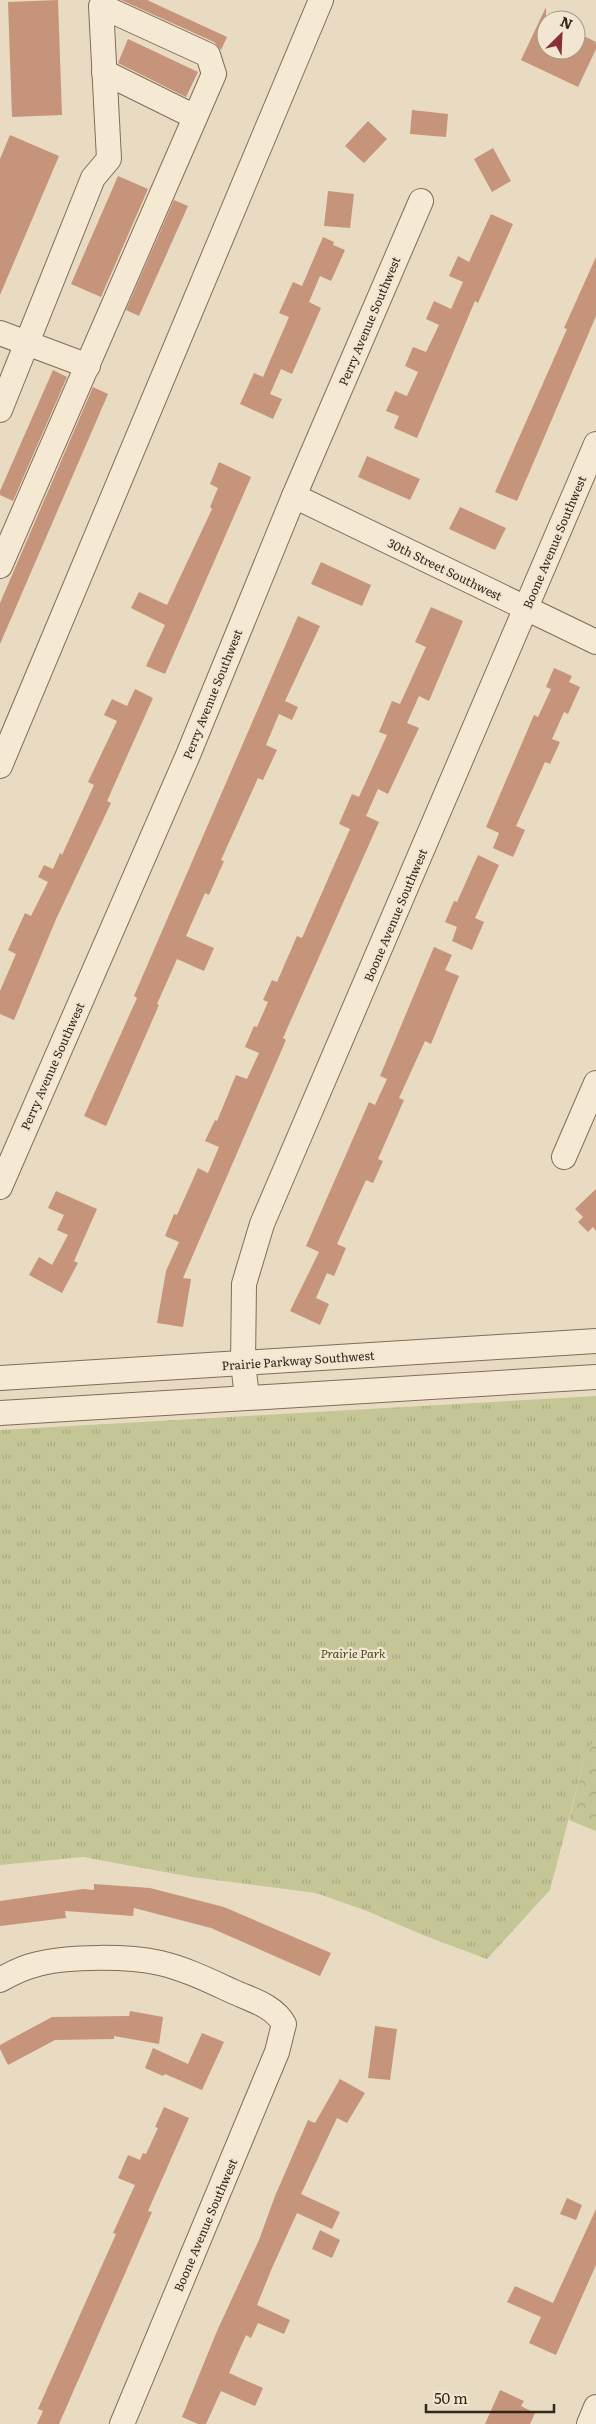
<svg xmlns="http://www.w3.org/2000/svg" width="596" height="2424" viewBox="0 0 596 2424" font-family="Literata,serif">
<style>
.forest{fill:url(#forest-crowns)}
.park{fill:url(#park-tufts)}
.building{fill:#c5947a}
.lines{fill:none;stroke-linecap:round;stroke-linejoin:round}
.minor-casing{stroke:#816c5a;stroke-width:26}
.minor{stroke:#f5e9d3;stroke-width:24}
.labels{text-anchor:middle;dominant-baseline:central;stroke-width:4.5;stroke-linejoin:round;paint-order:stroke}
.street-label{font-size:12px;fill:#32261d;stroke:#f2e6d0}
.park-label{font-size:12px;font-style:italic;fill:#464d25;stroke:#f2e6d0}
</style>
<defs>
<pattern id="forest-crowns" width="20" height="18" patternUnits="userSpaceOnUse" patternTransform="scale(1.25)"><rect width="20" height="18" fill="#c4c696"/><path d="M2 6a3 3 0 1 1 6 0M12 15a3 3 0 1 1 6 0" fill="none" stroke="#a9aa81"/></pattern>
<pattern id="park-tufts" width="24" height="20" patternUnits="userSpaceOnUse" patternTransform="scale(1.25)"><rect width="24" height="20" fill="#c4c696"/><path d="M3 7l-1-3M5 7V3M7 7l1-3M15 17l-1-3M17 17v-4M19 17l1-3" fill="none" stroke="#a9aa81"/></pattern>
</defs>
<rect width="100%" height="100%" fill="#e9dbc1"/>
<path class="forest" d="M 596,1733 L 596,1831 L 569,1820 L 582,1768 Z"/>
<path class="park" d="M 596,1396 L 596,1733 L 582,1768 L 550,1890 L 487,1959 L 423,1935 L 367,1911 L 316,1893 L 192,1877 L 83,1857 L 0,1865 L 0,1430 Z"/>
<g class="building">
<path d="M 58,0 L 62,115 L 12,117 L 8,2 Z"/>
<path d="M 121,0 L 147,0 L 227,37 L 221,50 L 214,42 Z"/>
<path d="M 546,7 L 546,50 L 576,50 L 576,32 L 596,42 L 596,49 L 578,87 L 521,60 Z"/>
<path d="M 128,39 L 198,72 L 186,97 L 118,63 Z"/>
<path d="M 412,110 L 448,114 L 446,137 L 410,134 Z"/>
<path d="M 368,121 L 387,139 L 364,163 L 345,146 Z"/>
<path d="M 10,135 L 59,156 L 0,295 L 0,159 Z"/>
<path d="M 493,148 L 511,181 L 492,192 L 474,159 Z"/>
<path d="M 118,176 L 148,189 L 101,297 L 71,284 Z"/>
<path d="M 328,191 L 354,194 L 350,228 L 324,226 Z"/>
<path d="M 174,200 L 188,206 L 139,316 L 126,310 Z"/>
<path d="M 491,214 L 513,224 L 478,303 L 475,301 L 417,438 L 394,428 L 399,416 L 386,411 L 395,391 L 407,396 L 418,372 L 405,366 L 413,347 L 426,352 L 439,325 L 426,319 L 434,301 L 451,309 L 463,282 L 449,276 L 458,256 L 469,262 Z"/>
<path d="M 323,237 L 334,242 L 333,245 L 345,250 L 331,281 L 320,276 L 309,302 L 321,308 L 292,374 L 281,369 L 270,394 L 282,399 L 273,419 L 240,404 L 254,373 L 263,377 L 289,317 L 279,313 L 293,282 L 302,286 Z"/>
<path d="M 596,257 L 596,316 L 517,501 L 495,492 L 567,329 L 564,328 Z"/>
<path d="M 53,370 L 67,377 L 13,501 L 0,495 L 0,491 Z"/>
<path d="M 93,387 L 108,394 L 0,644 L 0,603 Z"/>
<path d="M 367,456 L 420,479 L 410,500 L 358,477 Z"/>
<path d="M 219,462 L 251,477 L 165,674 L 146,666 L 165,625 L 131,608 L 139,592 L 167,605 L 212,509 L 210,507 L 218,488 L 210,484 Z"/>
<path d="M 460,507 L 506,528 L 495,550 L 449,529 Z"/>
<path d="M 321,562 L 371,585 L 362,606 L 311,584 Z"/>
<path d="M 431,607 L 463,621 L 429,701 L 419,696 L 407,723 L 419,728 L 388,794 L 378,789 L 366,816 L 379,822 L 283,1038 L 286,1040 L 183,1278 L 191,1279 L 183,1327 L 157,1323 L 166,1271 L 179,1242 L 165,1236 L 174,1214 L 177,1215 L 198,1168 L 208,1173 L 219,1147 L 205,1141 L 215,1120 L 217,1121 L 236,1075 L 247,1079 L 259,1053 L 245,1047 L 254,1026 L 257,1027 L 268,1002 L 263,1000 L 272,980 L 277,982 L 297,936 L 302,938 L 350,829 L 339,824 L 352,794 L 359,797 L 387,735 L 379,732 L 392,701 L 400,704 L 426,647 L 415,642 Z"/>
<path d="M 298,616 L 320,626 L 285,701 L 298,707 L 292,720 L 279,714 L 266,745 L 277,750 L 263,780 L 258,778 L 221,860 L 224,861 L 209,895 L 205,893 L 186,936 L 214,948 L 204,971 L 177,959 L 157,1004 L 159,1005 L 106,1126 L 84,1116 L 137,998 L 134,996 Z"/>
<path d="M 554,668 L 572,676 L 569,682 L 580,687 L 568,714 L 564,712 L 552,739 L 560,742 L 550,764 L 545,762 L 516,826 L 525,830 L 513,857 L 493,848 L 499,833 L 486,827 L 534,715 L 538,717 L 551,689 L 546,687 Z"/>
<path d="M 135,689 L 153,698 L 107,801 L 111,803 L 57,917 L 14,1020 L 0,1014 L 0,991 L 16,954 L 8,950 L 25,913 L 31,916 L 48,882 L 38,877 L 44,865 L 53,869 L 60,853 L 62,855 L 94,785 L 88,782 L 117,721 L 104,715 L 112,699 L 127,706 Z"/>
<path d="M 478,855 L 499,865 L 475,918 L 484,922 L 472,950 L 452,941 L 457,927 L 445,922 L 454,901 L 457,902 Z"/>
<path d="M 434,947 L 452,955 L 445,970 L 459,976 L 431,1044 L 425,1041 L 399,1098 L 404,1100 L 378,1159 L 383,1161 L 373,1183 L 366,1180 L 337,1244 L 346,1248 L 334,1276 L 327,1273 L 316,1298 L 329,1304 L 320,1325 L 290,1311 L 319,1252 L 306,1246 L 369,1102 L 375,1105 L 387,1079 L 380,1076 Z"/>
<path d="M 596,1189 L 596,1231 L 593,1227 L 588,1232 L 578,1222 L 583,1217 L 575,1209 Z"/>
<path d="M 56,1191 L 97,1209 L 74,1261 L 78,1263 L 62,1293 L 29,1275 L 39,1257 L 52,1265 L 68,1235 L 57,1230 L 64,1215 L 48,1208 Z"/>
<path d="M 94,1884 L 150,1888 L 224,1907 L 331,1953 L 320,1976 L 211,1928 L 134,1908 L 133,1916 L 65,1911 L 66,1918 L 0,1926 L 0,1901 L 83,1889 L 94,1890 Z"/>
<path d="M 130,2011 L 163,2017 L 159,2044 L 114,2036 L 114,2039 L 55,2040 L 8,2065 L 0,2049 L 0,2045 L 52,2017 L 129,2016 Z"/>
<path d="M 375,2026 L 397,2029 L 390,2080 L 368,2078 Z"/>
<path d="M 202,2033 L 224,2042 L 202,2090 L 165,2074 L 163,2076 L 145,2068 L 153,2048 L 188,2064 Z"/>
<path d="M 340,2079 L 365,2093 L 347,2123 L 337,2118 L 301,2194 L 340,2212 L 332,2229 L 297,2213 L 272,2268 L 257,2305 L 290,2320 L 284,2334 L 258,2323 L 251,2338 L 246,2335 L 229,2373 L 263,2388 L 255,2406 L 221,2391 L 206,2424 L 198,2424 L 182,2417 L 217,2331 L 259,2240 L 275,2196 L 308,2120 L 315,2123 Z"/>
<path d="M 164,2107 L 189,2118 L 148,2211 L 152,2212 L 59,2424 L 37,2424 L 43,2411 L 38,2409 L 116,2234 L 113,2233 L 135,2185 L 118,2178 L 128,2155 L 140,2160 L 143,2153 L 146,2154 L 158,2128 L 155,2127 Z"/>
<path d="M 567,2198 L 582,2205 L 576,2220 L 560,2214 Z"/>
<path d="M 596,2209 L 596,2265 L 556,2355 L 529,2343 L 541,2317 L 507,2302 L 515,2286 L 553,2303 Z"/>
<path d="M 320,2230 L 340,2240 L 332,2258 L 312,2249 Z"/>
<path d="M 500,2390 L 524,2401 L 521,2406 L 535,2413 L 530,2424 L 485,2424 Z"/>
</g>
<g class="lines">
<defs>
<g id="minor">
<path d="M 104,72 L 195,117"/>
<path d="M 0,333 L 88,366"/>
<path d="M 0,410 L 93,178 L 109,159 L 101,6 L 208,55 L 214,74 L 0,566"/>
<path d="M 294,496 L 596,642"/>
<path d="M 0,766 L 321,0"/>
<path d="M 564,1157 L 596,1083"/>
<path d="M 0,1187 L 188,755 L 294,496 L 421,201"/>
<path d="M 0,1378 L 596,1341"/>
<path d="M 247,1397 L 243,1363 L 244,1284 L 262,1224 L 596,444"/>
<path d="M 0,1413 L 596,1377"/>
<path d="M 0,1980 C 12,1973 25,1967 38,1964 C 69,1956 129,1956 160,1963 C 186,1969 210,1981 234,1992 C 252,2000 274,2006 284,2024 L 277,2052 L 122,2424"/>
<path d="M 589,2424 L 596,2407"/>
</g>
</defs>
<use href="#minor" class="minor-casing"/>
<use href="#minor" class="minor"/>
</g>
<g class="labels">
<g class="street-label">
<text transform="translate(369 321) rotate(-67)">Perry Avenue Southwest</text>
<text transform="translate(554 542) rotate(-67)">Boone Avenue Southwest</text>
<text transform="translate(445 569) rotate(26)">30th Street Southwest</text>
<text transform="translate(212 694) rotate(-68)">Perry Avenue Southwest</text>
<text transform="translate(395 915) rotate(-67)">Boone Avenue Southwest</text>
<text transform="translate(52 1066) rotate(-66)">Perry Avenue Southwest</text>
<text transform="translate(298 1360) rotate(-4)">Prairie Parkway Southwest</text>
<text transform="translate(205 2225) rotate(-67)">Boone Avenue Southwest</text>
</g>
<g class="park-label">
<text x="353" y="1653">Prairie Park</text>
</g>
</g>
<g transform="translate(561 35) rotate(24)"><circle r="24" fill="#f2e6d0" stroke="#a59988"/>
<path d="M0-4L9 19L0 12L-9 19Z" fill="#8b2f36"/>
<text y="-8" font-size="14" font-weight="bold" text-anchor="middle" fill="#32261d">N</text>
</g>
<path d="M426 2404v8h128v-8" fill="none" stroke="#32261d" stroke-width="2.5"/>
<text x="434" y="2404" font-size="15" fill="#32261d" stroke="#f2e6d0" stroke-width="4" paint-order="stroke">50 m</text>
</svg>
